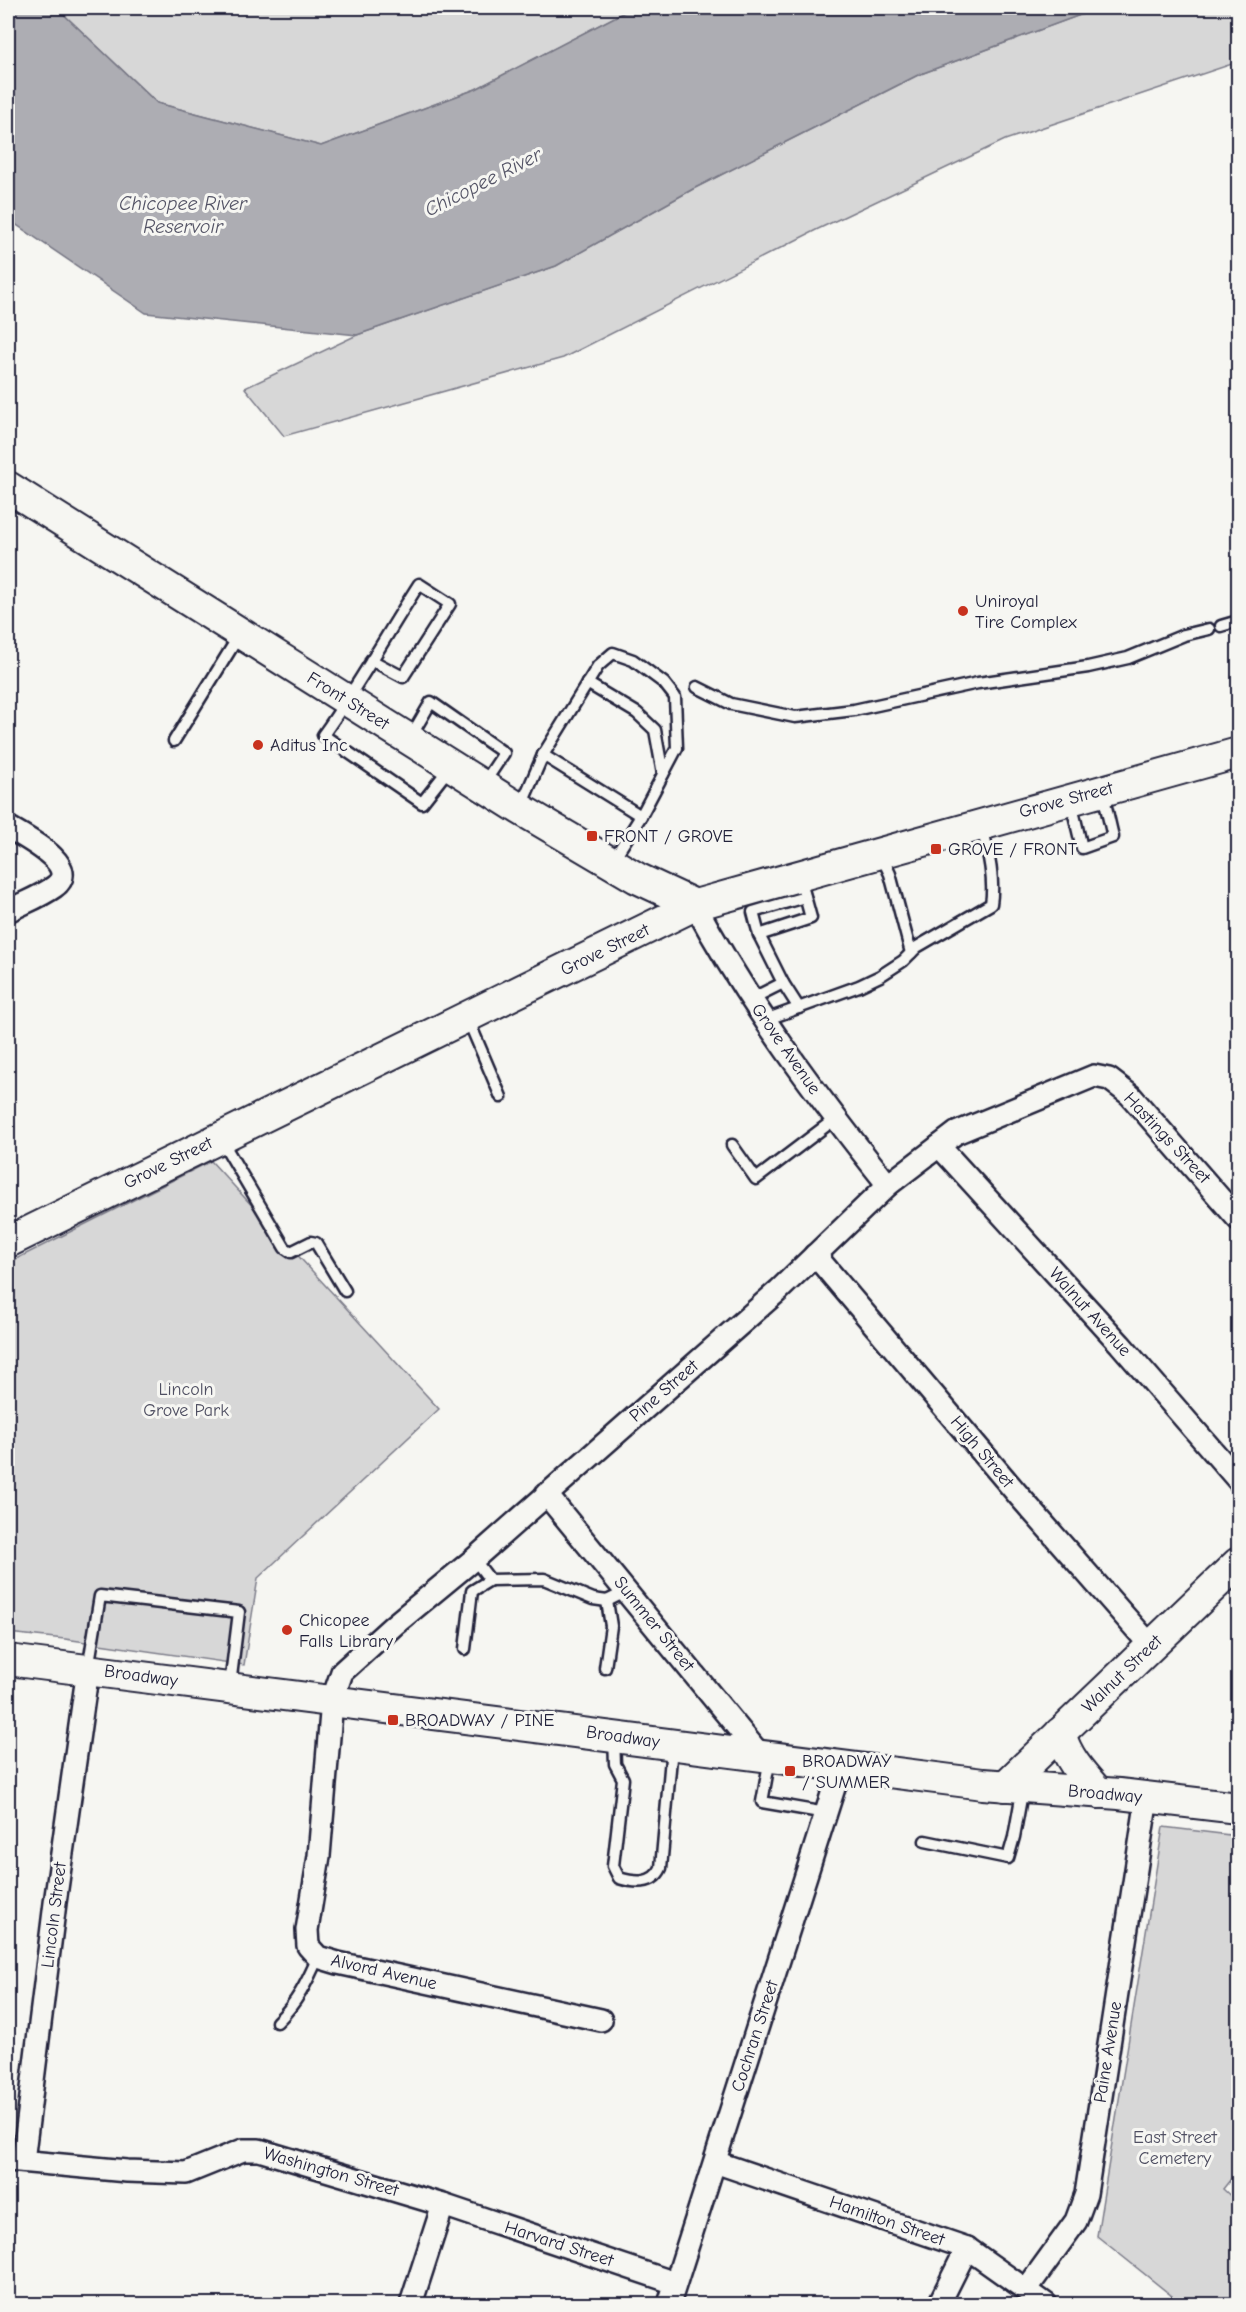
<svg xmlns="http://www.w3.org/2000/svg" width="1246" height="2312" viewBox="0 0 1246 2312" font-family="'Comic Neue',sans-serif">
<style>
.green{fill:#d7d7d7;stroke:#7c7c89;stroke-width:1.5}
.water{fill:#adadb3;stroke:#757583;stroke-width:1.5}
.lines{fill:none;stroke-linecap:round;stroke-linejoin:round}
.lane-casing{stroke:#22223b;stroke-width:15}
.street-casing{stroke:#22223b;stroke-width:26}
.secondary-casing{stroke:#22223b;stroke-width:34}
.lane{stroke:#f6f6f2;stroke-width:10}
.street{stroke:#f6f6f2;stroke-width:21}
.secondary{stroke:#f6f6f2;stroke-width:30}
.poi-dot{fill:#c8321e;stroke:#f6f6f2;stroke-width:2}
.labels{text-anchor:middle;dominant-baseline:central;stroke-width:6;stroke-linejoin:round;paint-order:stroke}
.poi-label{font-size:18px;fill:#22223b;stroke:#f6f6f2;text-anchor:start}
.street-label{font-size:18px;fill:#22223b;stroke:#f6f6f2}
.park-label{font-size:18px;fill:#4f4f62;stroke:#f6f6f2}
.water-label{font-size:20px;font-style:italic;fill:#535365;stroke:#f6f6f2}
</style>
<rect width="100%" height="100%" fill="#f6f6f2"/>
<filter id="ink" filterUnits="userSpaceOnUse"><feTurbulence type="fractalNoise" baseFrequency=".0167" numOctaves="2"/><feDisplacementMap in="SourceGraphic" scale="12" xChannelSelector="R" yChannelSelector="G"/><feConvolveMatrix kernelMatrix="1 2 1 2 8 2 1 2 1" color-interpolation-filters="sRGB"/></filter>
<g filter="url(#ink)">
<g class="green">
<path d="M 57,8 L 632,8 L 476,89 L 321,146 L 157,103 Z"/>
<path d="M 1099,8 L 1238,8 L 1238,62 L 1005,140 L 816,230 L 563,358 L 284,436 L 245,388 L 357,335 L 556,266 L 693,189 L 918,75 Z"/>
<path d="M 211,1161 L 439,1409 L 258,1578 L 244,1665 L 65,1639 L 8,1633 L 8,1263 Z"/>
<path d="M 1163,1827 L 1238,1836 L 1238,2170 L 1223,2189 L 1238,2203 L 1238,2304 L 1182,2304 L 1097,2236 Z"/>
</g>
<path class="water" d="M 8,8 L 57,8 L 157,103 L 321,146 L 476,89 L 632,8 L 1099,8 L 918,75 L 693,189 L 556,266 L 357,335 L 146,313 L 8,219 Z"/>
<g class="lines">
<defs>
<g id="lane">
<path d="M 1221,626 L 1238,621"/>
<path d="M 371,660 L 403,677 L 450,604 L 419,584 C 387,634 358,686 323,735 L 422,803 L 451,766"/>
<path d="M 587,683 L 637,713 L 655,730 L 663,774"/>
<path d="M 697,687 L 731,704 L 795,717 L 854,710 L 978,683 L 1088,667 L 1128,658 L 1184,635 L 1209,629"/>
<path d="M 410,738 L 431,702 L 504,753 L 484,783"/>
<path d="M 174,741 L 240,634"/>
<path d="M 543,755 L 641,816"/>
<path d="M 1071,802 L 1082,848 L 1113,837 L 1103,794"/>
<path d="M 521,806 L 543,755 L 598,666 L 613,653 L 633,660 L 664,683 L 675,697 L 677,748 L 641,816 L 613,860"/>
<path d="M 881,855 L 890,874 L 911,953"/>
<path d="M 759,935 L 753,912 L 805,897"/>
<path d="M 783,983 L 799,1008"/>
<path d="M 751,999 L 783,983 L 759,935 L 811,918 L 800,878"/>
<path d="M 467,1017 L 501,1097"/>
<path d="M 765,1020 L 859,986 L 880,976 L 903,961 L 917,947 L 991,904 C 995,879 988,852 982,827"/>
<path d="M 222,1141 L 285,1248 L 291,1252 L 311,1242 L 316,1243 L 345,1291"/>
<path d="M 732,1145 L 756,1179 L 835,1119"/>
<path d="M 474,1559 L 490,1580 L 544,1579 L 593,1599 L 607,1601 L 627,1591"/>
<path d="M 465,1649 L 472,1591 L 490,1580"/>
<path d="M 605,1668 L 611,1626 L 607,1601"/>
<path d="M 88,1669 L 100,1596 L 239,1612 L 230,1685"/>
<path d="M 614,1738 L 615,1764 L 623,1779 L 613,1866 L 619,1878 C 635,1883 653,1885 661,1868 L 672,1747"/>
<path d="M 770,1758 L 762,1802 L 826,1813"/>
<path d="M 925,1841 L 1008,1858 L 1014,1837 L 1023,1787"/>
<path d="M 277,2022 C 297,2003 307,1982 318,1957"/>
</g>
<g id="street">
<path d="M 8,827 C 22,836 84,866 54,887 C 40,897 23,903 8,911"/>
<path d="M 695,905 C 749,1005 817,1096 888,1185"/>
<path d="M 939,1146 L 1120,1344 L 1238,1480"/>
<path d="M 815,1255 L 1020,1497 L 1151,1646"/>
<path d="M 546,1494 L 761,1756"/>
<path d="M 601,2020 L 338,1963 L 318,1957 L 308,1946 L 307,1930 L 319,1856 L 332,1701 L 342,1672 L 394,1625 L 474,1559 L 779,1290 L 888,1185 L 956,1133 L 1094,1076 L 1109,1079 L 1130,1095 L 1238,1219"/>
<path d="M 8,2160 L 127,2171 L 186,2173 L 243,2150 L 259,2150 L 443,2205 L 675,2283"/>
<path d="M 23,2161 L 55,1903 L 88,1669"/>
<path d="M 715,2162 L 967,2248 L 1046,2304"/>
<path d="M 1026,2290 L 1076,2221 L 1086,2194 L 1147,1798"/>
<path d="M 411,2304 L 443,2205"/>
<path d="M 669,2304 L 841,1766"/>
<path d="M 939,2304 L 967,2248"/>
</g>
<g id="secondary">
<path d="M 8,487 L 520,809 L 637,878 L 695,905"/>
<path d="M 8,1242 L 695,905 L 1238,753"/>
<path d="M 8,1660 L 983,1784 L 1119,1794 L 1238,1808"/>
<path d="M 1060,1733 C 1067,1758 1082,1774 1099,1793"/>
<path d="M 1005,1786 L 1238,1563"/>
</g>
</defs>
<use href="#lane" class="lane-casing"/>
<use href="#street" class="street-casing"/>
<use href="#secondary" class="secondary-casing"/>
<use href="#lane" class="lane"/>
<use href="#street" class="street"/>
<use href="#secondary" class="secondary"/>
</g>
</g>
<g class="poi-dot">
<circle cx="963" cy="611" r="6"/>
<circle cx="258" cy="745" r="6"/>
<rect x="586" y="830" width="12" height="12" rx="3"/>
<rect x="930" y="843" width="12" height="12" rx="3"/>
<circle cx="287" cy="1630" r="6"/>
<rect x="387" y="1714" width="12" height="12" rx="3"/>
<rect x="784" y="1765" width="12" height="12" rx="3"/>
</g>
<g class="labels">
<g class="poi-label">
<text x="975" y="601">Uniroyal<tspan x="975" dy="21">Tire Complex</tspan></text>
<text x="270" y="745">Aditus Inc</text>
<text x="604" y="836">FRONT / GROVE</text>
<text x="948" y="849">GROVE / FRONT</text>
<text x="299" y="1620">Chicopee<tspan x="299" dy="21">Falls Library</tspan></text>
<text x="405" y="1720">BROADWAY / PINE</text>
<text x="802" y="1761">BROADWAY<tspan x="802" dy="21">/ SUMMER</tspan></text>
</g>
<g class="street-label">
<text transform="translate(348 701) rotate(32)">Front Street</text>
<text transform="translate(1066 800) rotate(-15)">Grove Street</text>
<text transform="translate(605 950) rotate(-26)">Grove Street</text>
<text transform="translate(786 1049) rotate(55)">Grove Avenue</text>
<text transform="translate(1167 1138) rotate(47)">Hastings Street</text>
<text transform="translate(168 1163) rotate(-26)">Grove Street</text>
<text transform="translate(1090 1312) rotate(48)">Walnut Avenue</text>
<text transform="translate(664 1391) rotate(-41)">Pine Street</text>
<text transform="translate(982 1452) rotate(50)">High Street</text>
<text transform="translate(654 1624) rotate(51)">Summer Street</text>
<text transform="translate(1122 1674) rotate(-44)">Walnut Street</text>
<text transform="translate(141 1676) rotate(8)">Broadway</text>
<text transform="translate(623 1737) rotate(8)">Broadway</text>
<text transform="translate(1105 1794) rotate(5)">Broadway</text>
<text transform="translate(54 1915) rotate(-83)">Lincoln Street</text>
<text transform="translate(384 1972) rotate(13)">Alvord Avenue</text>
<text transform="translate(755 2036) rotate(-72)">Cochran Street</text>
<text transform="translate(1108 2052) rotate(-81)">Paine Avenue</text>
<text transform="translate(331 2172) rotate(16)">Washington Street</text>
<text transform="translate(887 2221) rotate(19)">Hamilton Street</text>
<text transform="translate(559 2244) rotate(18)">Harvard Street</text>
</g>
<g class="park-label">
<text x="186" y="1389">Lincoln<tspan x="186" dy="21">Grove Park</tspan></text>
<text x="1175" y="2137">East Street<tspan x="1175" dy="21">Cemetery</tspan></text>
</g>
<g class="water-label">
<text transform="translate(483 182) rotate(-27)">Chicopee River</text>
<text x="183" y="203">Chicopee River<tspan x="183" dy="23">Reservoir</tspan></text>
</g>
</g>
<rect width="1246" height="2312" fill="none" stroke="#f6f6f2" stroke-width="30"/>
<rect x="15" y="15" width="1216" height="2282" fill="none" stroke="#22223b" stroke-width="2" filter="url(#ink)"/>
</svg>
